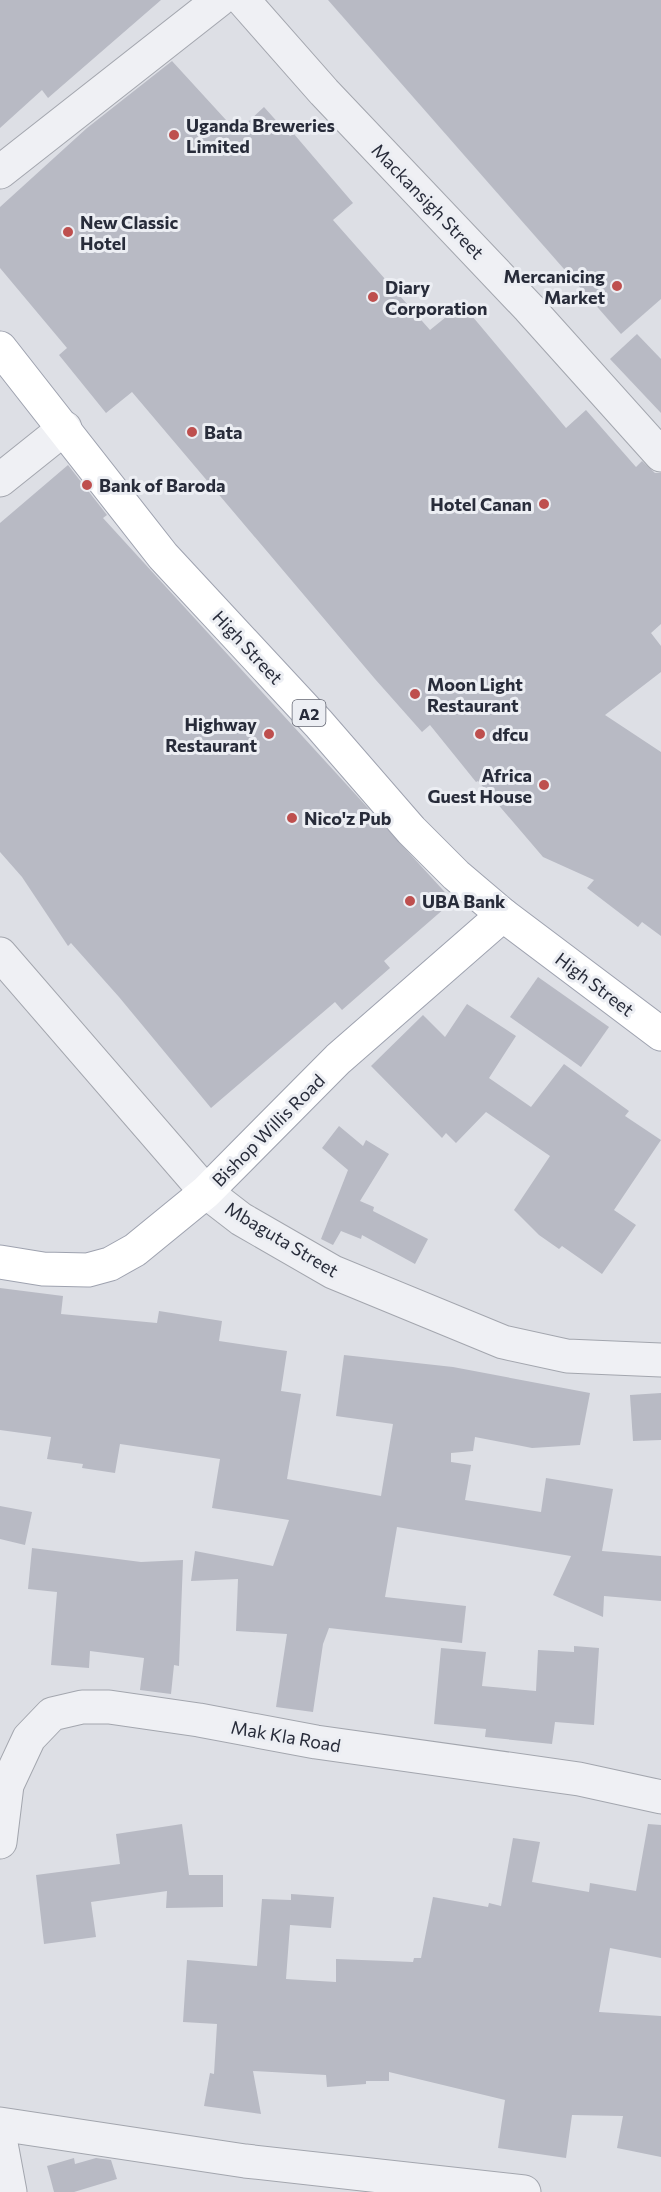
<svg xmlns="http://www.w3.org/2000/svg" width="661" height="2192" viewBox="0 0 661 2192" font-family="Commissioner,sans-serif">
<style>
.building{fill:#b8bac4}
.lines{fill:none;stroke-linecap:round;stroke-linejoin:round}
.minor-casing{stroke:#a3a6ae;stroke-width:35}
.major-casing{stroke:#9ea2af;stroke-width:35}
.minor{stroke:#eff0f4;stroke-width:33}
.major{stroke:#fff;stroke-width:33}
.poi-dot{fill:#be4f4e;stroke:#eceef3;stroke-width:2}
.labels{text-anchor:middle;dominant-baseline:central;stroke-width:6;stroke-linejoin:round;paint-order:stroke}
.shield{fill:#eceef3;stroke:#636672;stroke-width:1.5}
.shield-label{font-size:16px;font-weight:bold;fill:#282c3a}
.poi-label{font-size:18px;font-weight:bold;fill:#282c3a;stroke:#eceef3;text-anchor:start}
.street-label{font-size:18px;fill:#282c3a;stroke:#eceef3}
</style>
<rect width="100%" height="100%" fill="#dddfe5"/>
<g class="building">
<path d="M 0,0 L 161,0 L 48,98 L 42,90 L 0,128 Z"/>
<path d="M 328,0 L 661,0 L 661,299 L 621,334 Z"/>
<path d="M 172,61 L 237,132 L 264,107 L 290,136 L 294,134 L 353,203 L 333,220 L 430,330 L 462,304 L 566,428 L 586,410 L 636,467 L 642,461 L 655,473 L 661,473 L 661,624 L 651,633 L 661,646 L 661,672 L 605,715 L 661,752 L 661,936 L 642,922 L 638,927 L 587,888 L 594,880 L 543,857 L 478,781 L 476,782 L 430,725 L 422,732 L 375,679 L 132,392 L 106,413 L 59,355 L 67,348 L 0,268 L 0,207 L 87,128 Z"/>
<path d="M 637,334 L 661,359 L 661,413 L 610,359 Z"/>
<path d="M 68,465 L 107,515 L 103,518 L 453,901 L 384,961 L 390,968 L 342,1010 L 335,1002 L 211,1108 L 119,997 L 71,943 L 68,946 L 22,877 L 0,852 L 0,523 Z"/>
<path d="M 538,977 L 609,1027 L 581,1067 L 510,1017 Z"/>
<path d="M 467,1004 L 516,1036 L 489,1078 L 531,1107 L 564,1064 L 629,1111 L 625,1116 L 661,1140 L 614,1210 L 636,1225 L 602,1274 L 562,1246 L 559,1249 L 539,1235 L 514,1210 L 550,1156 L 486,1112 L 456,1143 L 446,1133 L 442,1138 L 371,1066 L 423,1015 L 445,1037 Z"/>
<path d="M 339,1126 L 363,1146 L 366,1140 L 389,1154 L 360,1201 L 374,1207 L 373,1211 L 428,1239 L 415,1264 L 362,1235 L 361,1239 L 341,1231 L 333,1245 L 321,1239 L 348,1170 L 322,1148 Z"/>
<path d="M 0,1288 L 63,1296 L 61,1314 L 157,1323 L 159,1311 L 222,1321 L 219,1341 L 287,1351 L 281,1391 L 301,1394 L 287,1479 L 381,1496 L 393,1424 L 336,1416 L 344,1355 L 453,1367 L 590,1393 L 580,1445 L 532,1448 L 475,1437 L 473,1451 L 451,1453 L 451,1462 L 471,1465 L 465,1500 L 541,1512 L 546,1478 L 613,1489 L 602,1551 L 661,1556 L 661,1601 L 604,1596 L 603,1617 L 553,1595 L 571,1556 L 397,1527 L 385,1597 L 466,1606 L 462,1643 L 329,1628 L 323,1644 L 313,1712 L 276,1707 L 287,1634 L 236,1631 L 238,1579 L 191,1581 L 195,1551 L 273,1566 L 289,1520 L 212,1508 L 220,1459 L 120,1444 L 115,1473 L 82,1468 L 83,1464 L 47,1459 L 51,1437 L 0,1430 Z"/>
<path d="M 661,1393 L 661,1440 L 633,1441 L 630,1395 Z"/>
<path d="M 0,1506 L 32,1512 L 25,1545 L 0,1539 Z"/>
<path d="M 32,1548 L 141,1562 L 183,1560 L 179,1666 L 174,1665 L 171,1694 L 140,1690 L 144,1658 L 90,1651 L 89,1668 L 51,1665 L 57,1592 L 28,1589 Z"/>
<path d="M 574,1646 L 599,1648 L 594,1725 L 555,1722 L 552,1744 L 485,1737 L 486,1729 L 434,1724 L 441,1648 L 486,1652 L 482,1686 L 536,1691 L 538,1650 L 574,1652 Z"/>
<path d="M 182,1824 L 189,1875 L 223,1875 L 223,1907 L 166,1908 L 167,1891 L 91,1902 L 96,1937 L 44,1944 L 36,1875 L 120,1864 L 116,1834 Z"/>
<path d="M 648,1824 L 661,1825 L 661,1958 L 610,1948 L 599,2012 L 661,2016 L 661,2157 L 617,2148 L 623,2116 L 572,2115 L 566,2158 L 498,2148 L 505,2100 L 389,2072 L 389,2081 L 366,2081 L 366,2084 L 327,2087 L 326,2075 L 253,2071 L 261,2114 L 204,2106 L 210,2073 L 214,2074 L 217,2024 L 183,2022 L 187,1960 L 257,1966 L 262,1899 L 291,1900 L 291,1894 L 334,1897 L 331,1928 L 290,1925 L 286,1979 L 336,1982 L 336,1959 L 413,1962 L 414,1958 L 421,1958 L 433,1897 L 488,1907 L 489,1903 L 501,1906 L 513,1838 L 540,1842 L 532,1882 L 589,1892 L 590,1883 L 636,1891 Z"/>
<path d="M 74,2158 L 75,2164 L 96,2158 L 111,2160 L 117,2179 L 74,2192 L 54,2192 L 47,2166 Z"/>
</g>
<g class="lines">
<defs>
<g id="minor">
<path d="M 243,0 L 324,92 L 529,308 L 661,455"/>
<path d="M 0,172 L 219,0"/>
<path d="M 0,480 L 65,428"/>
<path d="M 0,954 L 206,1192 L 241,1219 L 333,1272 L 503,1342 L 567,1356 L 661,1360"/>
<path d="M 0,1842 L 7,1785 L 29,1738 L 52,1714 L 82,1707 L 109,1707 L 199,1720 L 316,1742 L 579,1779 L 661,1797"/>
<path d="M 0,2124 L 245,2161 L 524,2192"/>
<path d="M 0,2138 L 10,2192"/>
</g>
<g id="major">
<path d="M 0,348 L 163,556 L 319,724 L 411,830 L 456,875 L 503,915 L 661,1034"/>
<path d="M 0,1262 L 43,1269 L 88,1270 L 110,1264 L 135,1250 L 206,1192 L 338,1059 L 503,915"/>
</g>
</defs>
<use href="#minor" class="minor-casing"/>
<use href="#major" class="major-casing"/>
<use href="#minor" class="minor"/>
<use href="#major" class="major"/>
</g>
<g class="poi-dot">
<circle cx="174" cy="135" r="6"/>
<circle cx="68" cy="232" r="6"/>
<circle cx="617" cy="286" r="6"/>
<circle cx="373" cy="297" r="6"/>
<circle cx="192" cy="432" r="6"/>
<circle cx="87" cy="485" r="6"/>
<circle cx="544" cy="504" r="6"/>
<circle cx="415" cy="694" r="6"/>
<circle cx="269" cy="734" r="6"/>
<circle cx="480" cy="734" r="6"/>
<circle cx="544" cy="785" r="6"/>
<circle cx="292" cy="818" r="6"/>
<circle cx="410" cy="901" r="6"/>
</g>
<g class="labels">
<rect class="shield" x="292.5" y="700" width="33" height="26" rx="4.5"/>
<g class="shield-label">
<text x="309" y="713">A2</text>
</g>
<g class="poi-label">
<text x="186" y="125">Uganda Breweries<tspan x="186" dy="21">Limited</tspan></text>
<text x="80" y="222">New Classic<tspan x="80" dy="21">Hotel</tspan></text>
<text x="605" y="276" text-anchor="end">Mercanicing<tspan x="605" dy="21">Market</tspan></text>
<text x="385" y="287">Diary<tspan x="385" dy="21">Corporation</tspan></text>
<text x="204" y="432">Bata</text>
<text x="99" y="485">Bank of Baroda</text>
<text x="532" y="504" text-anchor="end">Hotel Canan</text>
<text x="427" y="684">Moon Light<tspan x="427" dy="21">Restaurant</tspan></text>
<text x="257" y="724" text-anchor="end">Highway<tspan x="257" dy="21">Restaurant</tspan></text>
<text x="492" y="734">dfcu</text>
<text x="532" y="775" text-anchor="end">Africa<tspan x="532" dy="21">Guest House</tspan></text>
<text x="304" y="818">Nico'z Pub</text>
<text x="422" y="901">UBA Bank</text>
</g>
<g class="street-label">
<text transform="translate(428 201) rotate(46)">Mackansigh Street</text>
<text transform="translate(248 647) rotate(47)">High Street</text>
<text transform="translate(595 984) rotate(37)">High Street</text>
<text transform="translate(268 1130) rotate(-45)">Bishop Willis Road</text>
<text transform="translate(282 1239) rotate(31)">Mbaguta Street</text>
<text transform="translate(286 1736) rotate(10)">Mak Kla Road</text>
</g>
</g>
</svg>
